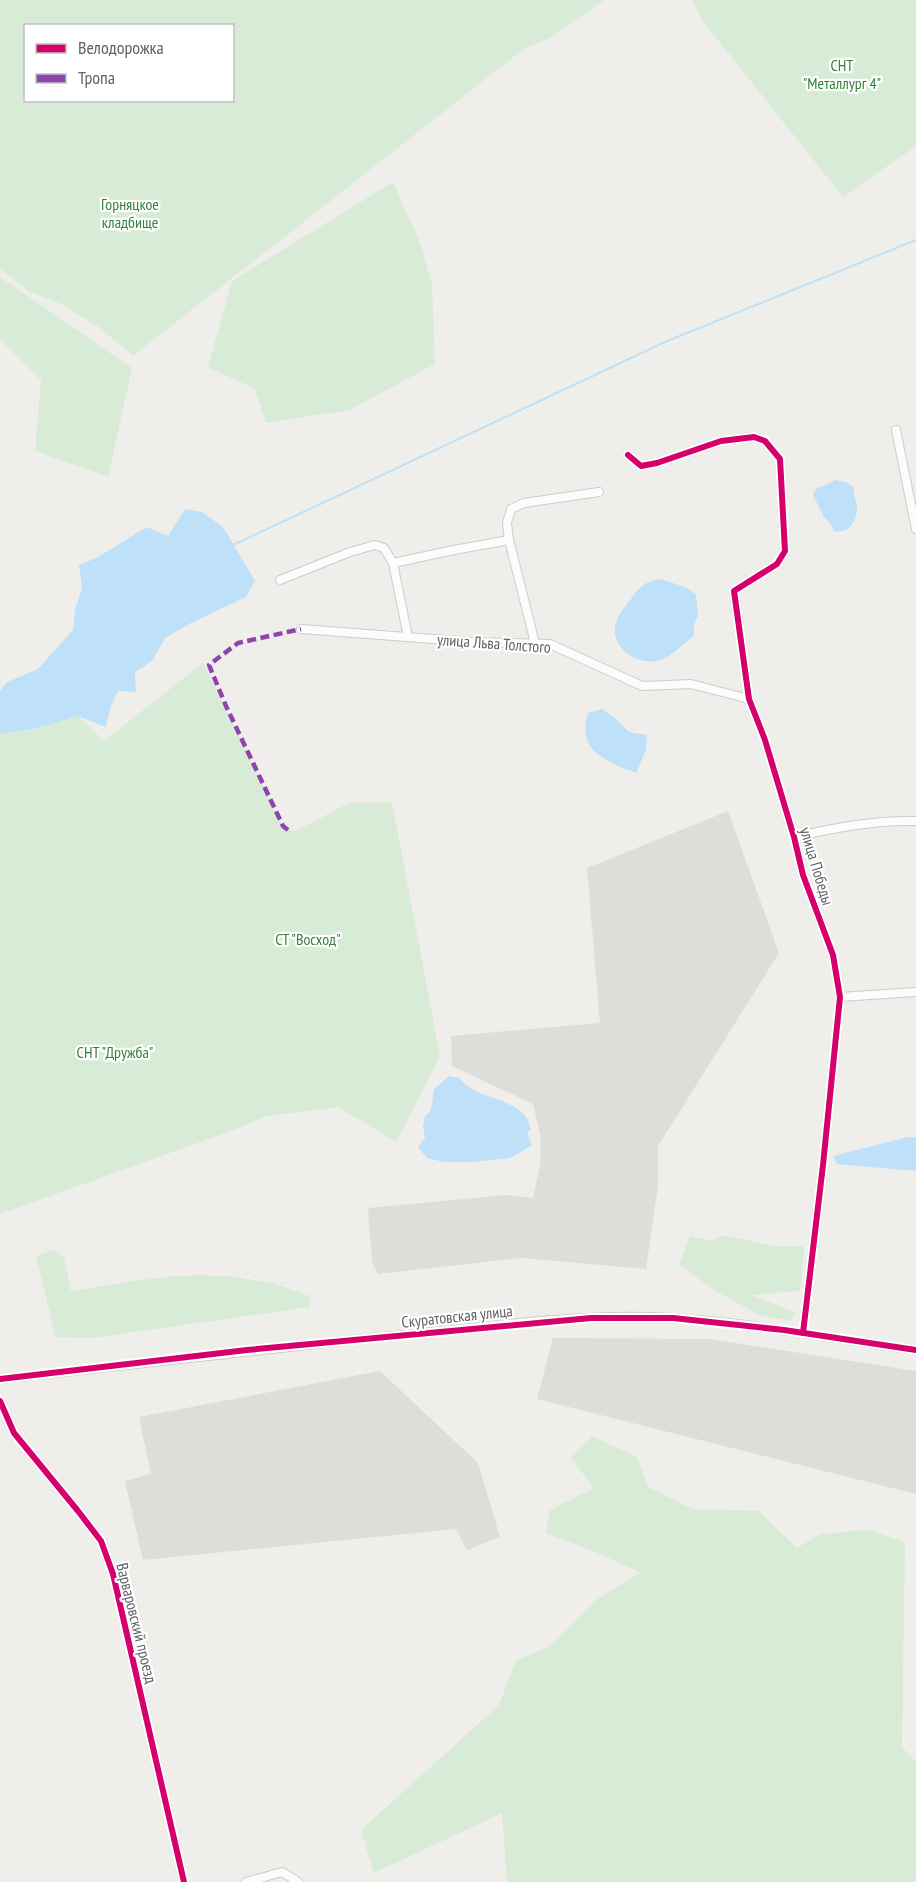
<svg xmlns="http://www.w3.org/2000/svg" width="916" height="1882" viewBox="0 0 916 1882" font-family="'PT Sans Narrow',sans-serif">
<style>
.industrial{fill:#dfddda}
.green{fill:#d8ebd6;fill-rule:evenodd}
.water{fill:#bfe0f9}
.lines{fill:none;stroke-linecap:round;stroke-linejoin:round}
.stream{stroke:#bfe0f9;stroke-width:2}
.minor-casing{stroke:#cbcccc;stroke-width:10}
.minor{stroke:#fdfcfc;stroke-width:8}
.rail{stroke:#e4e4e4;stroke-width:2;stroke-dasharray:1.5 8;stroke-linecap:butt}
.minor-bridge-casing{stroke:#cbcccc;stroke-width:10;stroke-linecap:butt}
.minor-bridge{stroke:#fdfcfc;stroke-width:8}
.quiet{stroke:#8e44ad;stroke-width:4.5;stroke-dasharray:9 4.5;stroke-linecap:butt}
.cycleway-casing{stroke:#fff;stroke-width:10}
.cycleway{stroke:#d6006c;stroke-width:6}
.labels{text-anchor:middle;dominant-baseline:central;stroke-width:4.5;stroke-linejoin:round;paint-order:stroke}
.park-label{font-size:16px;fill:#348238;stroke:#fff}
.street-label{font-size:16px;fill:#5f6368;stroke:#fff}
</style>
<rect width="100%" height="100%" fill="#efeeea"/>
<g class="industrial">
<path d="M 728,811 L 779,953 L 658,1146 L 658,1186 L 646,1269 L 522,1258 L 378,1274 L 372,1262 L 368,1208 L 506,1195 L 533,1198 L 540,1165 L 541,1138 L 533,1104 L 452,1066 L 451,1036 L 600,1023 L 587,868 Z"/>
<path d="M 553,1338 L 710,1339 L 916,1371 L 916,1494 L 537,1399 Z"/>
<path d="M 380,1371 L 478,1463 L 500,1537 L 467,1550 L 456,1529 L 143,1560 L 125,1481 L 151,1474 L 139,1417 Z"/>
</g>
<g class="green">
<path d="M 0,0 L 604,0 L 550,38 L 525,48 L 133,356 L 100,328 L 61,304 L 28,291 L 0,268 ZM 26,26 L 232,26 L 232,100 L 26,100 Z"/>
<path d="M 692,0 L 916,0 L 916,146 L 843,197 L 702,20 Z"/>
<path d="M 393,182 L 420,243 L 432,285 L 435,364 L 349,410 L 266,423 L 255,389 L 208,367 L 232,281 Z"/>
<path d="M 0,277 L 132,368 L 108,477 L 35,451 L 41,380 L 0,339 Z"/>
<path d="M 203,663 L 283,826 L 288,830 L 296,831 L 349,803 L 392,802 L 440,1056 L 396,1142 L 338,1107 L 268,1116 L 220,1135 L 0,1214 L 0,734 L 38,728 L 78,716 L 104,741 Z"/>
<path d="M 722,1235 L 775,1246 L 803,1246 L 804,1255 L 800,1291 L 751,1295 L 795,1312 L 790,1321 L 757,1314 L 716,1291 L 679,1265 L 690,1236 L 712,1241 Z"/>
<path d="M 53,1250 L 64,1258 L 71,1291 C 107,1286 144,1278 180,1276 C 223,1273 271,1279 310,1297 L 310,1307 L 92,1338 L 55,1337 L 51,1317 L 36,1256 Z"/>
<path d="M 592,1436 L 637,1457 L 648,1487 L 692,1509 L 759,1511 L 797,1548 L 820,1534 L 868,1530 L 905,1542 L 902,1747 L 916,1762 L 916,1882 L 507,1882 L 502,1813 L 374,1873 L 361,1830 L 499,1705 L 516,1660 L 549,1647 L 599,1598 L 640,1573 L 605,1556 L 546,1533 L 550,1510 L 594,1488 L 571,1458 Z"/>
</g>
<g class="water">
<path d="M 836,480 L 848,483 L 854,488 C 853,496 856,500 857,507 C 857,521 849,534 834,531 L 830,523 L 824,517 L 813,495 L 816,489 Z"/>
<path d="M 185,509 L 202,512 L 223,527 L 255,581 L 246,597 L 189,624 L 165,638 L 152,661 L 135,672 L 136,692 L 118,691 L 111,706 L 106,727 L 78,716 L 38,728 L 0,734 L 0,691 L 7,682 L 38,669 L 73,630 L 75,609 L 82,589 L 79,565 L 96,558 L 147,527 L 168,536 Z"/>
<path d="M 660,579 L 685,587 L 696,594 L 698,616 L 694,623 L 694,635 C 686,643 668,659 656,661 C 636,664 613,649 615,627 C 616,617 625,607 631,599 C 639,587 646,581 660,579 Z"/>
<path d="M 602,709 L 614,717 L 629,732 L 647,735 L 646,750 L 636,773 C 606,761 576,751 588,713 Z"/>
<path d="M 449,1076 L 459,1078 C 475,1099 508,1096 525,1116 C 528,1119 529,1126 531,1129 L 527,1133 L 532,1145 L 510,1158 L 472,1162 L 444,1162 L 427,1158 L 418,1147 L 425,1138 L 423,1127 L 425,1116 L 431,1110 L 434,1089 Z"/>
<path d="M 908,1137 L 916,1137 L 916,1171 L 837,1164 L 833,1156 Z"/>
</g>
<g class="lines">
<path class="stream" d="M 231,546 L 665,342 L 916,240"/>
<defs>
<g id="minor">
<path d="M 896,430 L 916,529"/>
<path d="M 628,455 L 641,466 L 657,463 L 721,441 L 754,437 L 765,441 L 780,459 L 785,551 L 777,564 L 734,591 L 749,699 L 765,740 L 794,837 L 803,875 L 833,955 L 840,997 L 823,1165 L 803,1333"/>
<path d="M 509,540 L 535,643"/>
<path d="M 393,563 L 454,550 L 509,540 L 507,523 L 511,509 L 524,503 L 599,492"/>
<path d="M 280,580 L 350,552 L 375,545 L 384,548 L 393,563 L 408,637"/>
<path d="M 301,629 L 473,642 L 550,644 L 642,686 L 691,684 L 749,699"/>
<path d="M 794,837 C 834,828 875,820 916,821"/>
<path d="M 840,997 L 916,992"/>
<path d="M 414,1334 C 499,1325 586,1313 672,1318 C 754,1323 835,1339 916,1350"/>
<path d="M 0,1379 L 352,1340"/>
<path d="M 0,1401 L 14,1433 L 78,1511 L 101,1541 L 113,1574 L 184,1882"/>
<path d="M 246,1882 L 282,1872 L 298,1882"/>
</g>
</defs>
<use href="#minor" class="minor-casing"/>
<use href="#minor" class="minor"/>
<path class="rail" d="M 0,1289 L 33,1288 L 185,1268 L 232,1271 L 272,1278 L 340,1307 L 367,1322 L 417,1362 L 489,1401 L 526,1414 L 852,1492 L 916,1515"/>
<defs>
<path id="minor-bridge" d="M 352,1340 L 414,1334"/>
</defs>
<use href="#minor-bridge" class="minor-bridge-casing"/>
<use href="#minor-bridge" class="minor-bridge"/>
<path class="quiet" d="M 288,830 L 283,826 L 226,706 L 209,665 L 238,643 L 301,629"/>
<defs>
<g id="cycleway">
<path d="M 628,455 L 641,466 L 657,463 L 721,441 L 754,437 L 765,441 L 780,459 L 785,551 L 777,564 L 734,591 L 749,699 L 765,740 L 794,837 L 803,875 L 833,955 L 840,997 L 823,1165 L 803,1333"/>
<path d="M 0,1379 L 247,1350 L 591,1318 L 673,1318 L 784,1330 L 916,1350"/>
<path d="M 0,1401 L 14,1433 L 78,1511 L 101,1541 L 113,1574 L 184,1882"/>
</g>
</defs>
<use href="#cycleway" class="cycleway-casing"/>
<use href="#cycleway" class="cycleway"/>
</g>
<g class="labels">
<g class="park-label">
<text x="842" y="65">СНТ<tspan x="842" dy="18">"Металлург 4"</tspan></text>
<text x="130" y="204">Горняцкое<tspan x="130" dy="18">кладбище</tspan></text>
<text x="308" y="939">СТ "Восход"</text>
<text x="115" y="1052">СНТ "Дружба"</text>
</g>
<g class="street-label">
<text transform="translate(494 643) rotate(4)">улица Льва Толстого</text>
<text transform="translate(817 866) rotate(73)">улица Победы</text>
<text transform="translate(457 1316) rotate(-6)">Скуратовская улица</text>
<text transform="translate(137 1623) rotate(76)">Варваровский проезд</text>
</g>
</g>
<rect x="24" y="24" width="210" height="78" fill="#ffffff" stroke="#bfc1c3" stroke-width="1.5"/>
<rect x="36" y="44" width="30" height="9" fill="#d6006c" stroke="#bfc1c3" stroke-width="1.5"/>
<text x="78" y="54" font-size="18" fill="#5f6368">Велодорожка</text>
<rect x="36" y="74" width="30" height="9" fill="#8e44ad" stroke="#bfc1c3" stroke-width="1.5"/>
<text x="78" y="84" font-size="18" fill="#5f6368">Тропа</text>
</svg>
